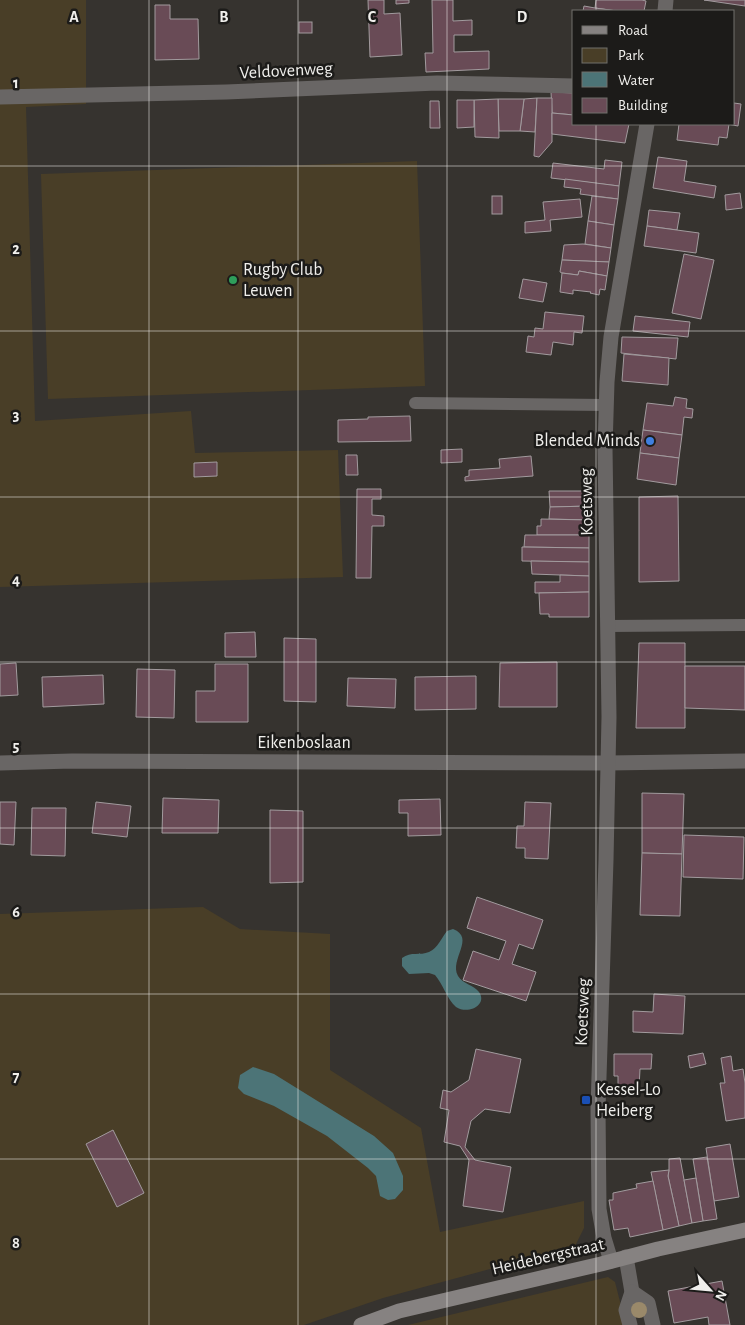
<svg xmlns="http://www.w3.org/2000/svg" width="745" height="1325" viewBox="0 0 745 1325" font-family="'Alegreya Sans',sans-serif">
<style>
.green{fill:#493e27}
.water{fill:#4c7477}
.building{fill:#694b56;stroke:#a29b9e}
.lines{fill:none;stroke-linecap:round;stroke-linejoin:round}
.lane{stroke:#696665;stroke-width:12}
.street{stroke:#696665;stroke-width:15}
.secondary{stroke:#868281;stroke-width:15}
.tree{fill:#9a896a}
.grid{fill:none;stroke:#f0efec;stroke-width:1;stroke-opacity:0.55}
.leisure-dot{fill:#2e9e5b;stroke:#1c1b19;stroke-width:2}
.shop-dot{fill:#3f7fe0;stroke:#1c1b19;stroke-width:2}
.transit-dot{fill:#1a4fb4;stroke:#1c1b19;stroke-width:2}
.labels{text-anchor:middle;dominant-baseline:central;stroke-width:5;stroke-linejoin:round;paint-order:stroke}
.street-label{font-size:18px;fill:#f0efec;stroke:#1c1b19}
.poi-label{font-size:18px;fill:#f0efec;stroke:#1c1b19;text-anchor:start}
.grid-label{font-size:16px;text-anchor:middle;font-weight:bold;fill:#f0efec;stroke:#1c1b19;stroke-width:5;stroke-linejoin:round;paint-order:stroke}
</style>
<rect width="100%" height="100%" fill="#36332f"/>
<g class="green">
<path d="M 0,0 L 86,0 L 86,104 L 26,107 L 35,421 L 191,411 L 195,453 L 338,450 L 343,577 L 0,587 Z"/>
<path d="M 417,161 L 425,386 L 48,399 L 41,174 Z"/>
<path d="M 203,907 L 240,929 L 330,934 L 330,1070 L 421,1128 L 440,1232 L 584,1201 L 584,1228 L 575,1246 L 383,1298 L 304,1325 L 0,1325 L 0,914 Z"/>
<path d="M 608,1277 L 615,1282 L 626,1325 L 408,1325 Z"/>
</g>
<g class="water">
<path d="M 453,929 C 476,938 449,959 458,976 C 463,984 474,985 479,992 C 488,1005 468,1015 456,1007 C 447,999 443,984 435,975 L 429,973 L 409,974 L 402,966 L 402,958 C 411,951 420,956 429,952 C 438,948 442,937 447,931 Z"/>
<path d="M 253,1067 L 274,1074 L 374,1136 L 393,1153 L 403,1176 L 403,1190 L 395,1199 L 388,1200 L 380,1196 L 376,1176 L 368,1168 L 327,1136 L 274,1106 L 244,1094 L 238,1088 L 240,1075 Z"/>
</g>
<g class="building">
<path d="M 368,0 L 384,0 L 384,14 L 400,13 L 402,55 L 370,57 Z"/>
<path d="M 396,0 L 409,0 L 409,3 L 396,4 Z"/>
<path d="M 432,0 L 453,0 L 453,21 L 472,20 L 472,35 L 454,35 L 454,52 L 489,51 L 489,69 L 426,72 L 425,53 L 433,53 Z"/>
<path d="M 596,0 L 642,0 L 646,1 L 644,11 L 617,11 L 595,8 Z"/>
<path d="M 704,0 L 745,0 L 745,6 Z"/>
<path d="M 155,5 L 170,5 L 170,19 L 198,19 L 199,59 L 155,60 Z"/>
<path d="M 584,6 L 595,8 L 617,11 L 583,11 Z"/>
<rect x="299" y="22" width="13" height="11"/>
<path d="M 551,92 L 574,93 L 574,115 L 552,113 Z"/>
<path d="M 537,98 L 535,132 L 520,131 L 524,99 Z"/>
<path d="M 537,98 L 552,98 L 552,142 L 539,157 L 534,156 Z"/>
<path d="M 498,99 L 524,99 L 520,131 L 499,131 Z"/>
<path d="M 498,99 L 499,138 L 475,137 L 474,100 Z"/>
<path d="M 457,100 L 474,100 L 474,127 L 457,128 Z"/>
<path d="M 430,101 L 439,101 L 440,128 L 430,128 Z"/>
<path d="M 734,103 L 741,104 L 738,126 L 727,124 L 734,124 Z"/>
<path d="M 552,113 L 574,115 L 574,124 L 629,124 L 625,143 L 552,134 Z"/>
<path d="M 679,124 L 729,124 L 727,138 L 719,137 L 718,145 L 677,140 Z"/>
<path d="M 658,157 L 687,161 L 684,181 L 716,186 L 714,198 L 653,188 Z"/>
<path d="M 605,160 L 622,162 L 619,186 L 551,178 L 553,163 L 604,169 Z"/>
<path d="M 565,179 L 619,186 L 618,199 L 580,194 L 581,189 L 564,187 Z"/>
<path d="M 740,193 L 742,208 L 726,210 L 725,195 Z"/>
<rect x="492" y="196" width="10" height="18"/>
<path d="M 592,196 L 618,199 L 614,225 L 588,221 Z"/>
<path d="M 580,199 L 582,217 L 550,220 L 551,231 L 525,233 L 525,222 L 545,220 L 543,202 Z"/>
<path d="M 649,210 L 680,213 L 677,230 L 647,226 Z"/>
<path d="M 588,221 L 614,225 L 611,248 L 585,244 Z"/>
<path d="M 647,226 L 699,233 L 696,253 L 644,246 Z"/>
<path d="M 583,244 L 611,248 L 609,262 L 562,260 L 564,245 Z"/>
<path d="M 684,254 L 714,260 L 701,319 L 672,313 Z"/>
<path d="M 562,260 L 609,262 L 607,276 L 579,271 L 578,275 L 562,273 L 560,272 Z"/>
<path d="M 579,271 L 607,276 L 605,290 L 600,289 L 599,295 L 590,293 L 591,292 L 573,290 L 573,294 L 560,292 L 562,273 L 578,275 Z"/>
<path d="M 523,279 L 547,283 L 543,302 L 519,298 Z"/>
<path d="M 545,312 L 584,316 L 582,333 L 574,332 L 573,345 L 553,342 L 551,355 L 526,352 L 528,336 L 534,337 L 535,328 L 543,329 Z"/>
<path d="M 635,316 L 690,322 L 688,337 L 633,331 Z"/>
<path d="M 622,337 L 678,338 L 676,359 L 621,353 Z"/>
<path d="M 624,354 L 669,358 L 668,385 L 622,381 Z"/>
<path d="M 675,397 L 687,399 L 686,408 L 693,409 L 692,418 L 684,417 L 682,435 L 643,430 L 647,403 L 673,406 Z"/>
<path d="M 410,416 L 411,441 L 338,442 L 338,420 L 368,419 L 368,417 Z"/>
<path d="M 643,430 L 682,435 L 679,458 L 640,453 Z"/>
<path d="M 462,449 L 462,462 L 441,463 L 441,450 Z"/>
<path d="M 640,453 L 679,458 L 676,485 L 637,479 Z"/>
<path d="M 346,455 L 357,455 L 358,475 L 346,475 Z"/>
<path d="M 531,456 L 533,476 L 465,481 L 465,477 L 469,476 L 469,470 L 500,468 L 499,459 Z"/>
<path d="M 217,462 L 217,476 L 194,477 L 194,463 Z"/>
<path d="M 357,489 L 381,489 L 381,499 L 372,499 L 372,515 L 384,516 L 384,526 L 372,526 L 371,578 L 356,578 Z"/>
<path d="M 549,491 L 590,491 L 590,506 L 550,507 Z"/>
<path d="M 678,496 L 679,581 L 639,582 L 639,497 Z"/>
<path d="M 590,506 L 590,520 L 549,519 L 550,507 Z"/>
<path d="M 541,519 L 590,520 L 589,535 L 537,535 L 537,526 L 541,526 Z"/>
<path d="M 525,535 L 589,535 L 589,548 L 524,547 Z"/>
<path d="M 522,547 L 589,548 L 589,562 L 522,561 Z"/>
<path d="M 531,561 L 589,562 L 589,576 L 532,574 Z"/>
<path d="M 560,575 L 589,576 L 589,592 L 535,593 L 535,582 L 560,582 Z"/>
<path d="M 589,592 L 589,617 L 549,617 L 549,614 L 540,614 L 539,593 Z"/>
<path d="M 255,632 L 256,657 L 225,657 L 225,633 Z"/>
<path d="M 284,638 L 316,639 L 316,702 L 284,701 Z"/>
<path d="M 639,643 L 685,643 L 685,728 L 636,728 Z"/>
<path d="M 557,662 L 557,707 L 499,707 L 500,663 Z"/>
<path d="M 16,663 L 18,695 L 0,696 L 0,664 Z"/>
<path d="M 215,664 L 248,664 L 248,722 L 196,722 L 196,691 L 215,691 Z"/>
<path d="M 685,666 L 745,666 L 745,710 L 685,708 Z"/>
<path d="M 137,669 L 175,670 L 174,718 L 136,717 Z"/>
<path d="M 103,675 L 104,704 L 43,707 L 42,677 Z"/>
<path d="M 476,676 L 476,709 L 415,710 L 415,677 Z"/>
<path d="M 348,678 L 396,679 L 395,708 L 347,706 Z"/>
<path d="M 642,793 L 684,794 L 682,854 L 642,853 Z"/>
<path d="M 163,798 L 219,800 L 218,833 L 162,833 Z"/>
<path d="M 440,799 L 441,835 L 408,836 L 408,813 L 399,813 L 399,800 Z"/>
<path d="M 0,802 L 16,802 L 14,845 L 0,844 Z"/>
<path d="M 96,802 L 131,806 L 127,837 L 92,833 Z"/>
<path d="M 525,802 L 551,803 L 548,859 L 525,858 L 525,848 L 516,848 L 517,826 L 524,826 Z"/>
<path d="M 32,808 L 66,808 L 65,856 L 31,855 Z"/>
<path d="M 270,810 L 303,811 L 303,882 L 270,883 Z"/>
<path d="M 684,835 L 744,837 L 743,879 L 683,877 Z"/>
<path d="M 642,853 L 682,854 L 680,916 L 640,915 Z"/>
<path d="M 477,897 L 543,920 L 533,949 L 519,944 L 512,964 L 536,972 L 526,1001 L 463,980 L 473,951 L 499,960 L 506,941 L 467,928 Z"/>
<path d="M 654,994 L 685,996 L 683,1034 L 633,1032 L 633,1011 L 653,1012 Z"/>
<path d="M 476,1049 L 521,1059 L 510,1113 L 485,1109 L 471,1121 L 465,1147 L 475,1160 L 511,1167 L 503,1212 L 463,1206 L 469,1160 L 460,1146 L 444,1142 L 449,1110 L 440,1108 L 443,1090 L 451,1092 L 469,1080 Z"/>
<path d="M 703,1053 L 706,1064 L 690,1068 L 688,1056 Z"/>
<path d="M 614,1054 L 652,1054 L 651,1069 L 640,1069 L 639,1088 L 618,1087 L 618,1076 L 614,1076 Z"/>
<path d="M 731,1056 L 733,1071 L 743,1069 L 745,1083 L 745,1118 L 726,1121 L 720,1083 L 725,1083 L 721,1058 Z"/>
<path d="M 113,1130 L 144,1193 L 117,1207 L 86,1144 Z"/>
<path d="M 730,1144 L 739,1197 L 714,1201 L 706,1148 Z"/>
<path d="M 707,1157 L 717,1219 L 703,1221 L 693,1159 Z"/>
<path d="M 680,1158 L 692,1223 L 679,1226 L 668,1176 L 669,1170 L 669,1159 Z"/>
<path d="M 669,1170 L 668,1176 L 679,1226 L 663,1230 L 651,1172 Z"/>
<path d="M 696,1178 L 703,1221 L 692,1223 L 684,1180 Z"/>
<path d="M 653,1181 L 663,1230 L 630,1237 L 628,1228 L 614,1230 L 609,1200 L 613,1200 L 613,1193 L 637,1188 L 636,1184 Z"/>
<path d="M 722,1281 L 730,1325 L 709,1325 L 708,1317 L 674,1323 L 668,1291 Z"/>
</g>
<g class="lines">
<g class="lane">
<path d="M 415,403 L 606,405"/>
<path d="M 608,626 L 745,625"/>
</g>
<g class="street">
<path d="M 665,11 L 666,0"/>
<path d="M 0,97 L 226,92 L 437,83 L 574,86"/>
<path d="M 0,763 L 72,761 L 608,763 L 745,761"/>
<path d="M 626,1257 L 632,1292 L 626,1310 L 630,1325"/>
<path d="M 611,1261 L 604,1238 L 599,1209 L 598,1108 L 606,860 L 609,717 L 605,448 L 607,382 L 611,337 L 647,124"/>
<path d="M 632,1292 L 648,1303 L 653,1325"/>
</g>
<path class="secondary" d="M 361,1325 L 399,1311 L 601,1264 L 658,1249 L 745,1230"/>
</g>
<circle class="tree" cx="639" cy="1310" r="8"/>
<path class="grid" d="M 149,0 L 149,1325M 298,0 L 298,1325M 447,0 L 447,1325M 596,0 L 596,11M 596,124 L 596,1325M 0,166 L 745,166M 0,331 L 745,331M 0,497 L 745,497M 0,662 L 745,662M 0,828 L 745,828M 0,994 L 745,994M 0,1159 L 745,1159"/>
<circle class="leisure-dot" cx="233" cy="280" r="5"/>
<circle class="shop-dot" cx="650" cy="441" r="5"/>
<rect class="transit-dot" x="581" y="1095" width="10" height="10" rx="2.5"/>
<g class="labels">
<g class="street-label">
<text transform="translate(286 71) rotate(-3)">Veldovenweg</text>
<text transform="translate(587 502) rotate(-91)">Koetsweg</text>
<text x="304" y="743">Eikenboslaan</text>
<text transform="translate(583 1012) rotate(-88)">Koetsweg</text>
<text transform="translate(548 1257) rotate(-13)">Heidebergstraat</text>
</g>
<g class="poi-label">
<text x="243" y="270">Rugby Club<tspan x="243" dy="21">Leuven</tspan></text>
<text x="640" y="441" text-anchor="end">Blended Minds</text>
<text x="596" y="1090">Kessel-Lo<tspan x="596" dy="21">Heiberg</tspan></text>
</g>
</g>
<g class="grid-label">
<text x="74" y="22">A</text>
<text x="224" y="22">B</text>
<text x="372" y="22">C</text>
<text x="522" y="22">D</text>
<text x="16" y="88">1</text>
<text x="16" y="254">2</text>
<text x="16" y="420">3</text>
<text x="16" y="585">4</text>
<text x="16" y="751">5</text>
<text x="16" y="917">6</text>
<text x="16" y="1082">7</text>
<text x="16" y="1248">8</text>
</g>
<rect x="572" y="10" width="162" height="115" fill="#1c1b19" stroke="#71706d"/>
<rect x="582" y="26" width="25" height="8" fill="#868281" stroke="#71706d"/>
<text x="618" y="35" font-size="15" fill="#f0efec">Road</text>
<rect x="582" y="48" width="25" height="15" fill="#493e27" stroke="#71706d"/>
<text x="618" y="60" font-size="15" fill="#f0efec">Park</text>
<rect x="582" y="72" width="25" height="15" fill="#4c7477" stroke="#71706d"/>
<text x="618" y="85" font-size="15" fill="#f0efec">Water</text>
<rect x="582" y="98" width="25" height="15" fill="#694b56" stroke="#71706d"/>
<text x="618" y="110" font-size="15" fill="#f0efec">Building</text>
<g transform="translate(710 1290) rotate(117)" stroke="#1c1b19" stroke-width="4" paint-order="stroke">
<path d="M0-4L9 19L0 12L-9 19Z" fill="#f0efec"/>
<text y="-8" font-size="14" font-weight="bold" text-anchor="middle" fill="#f0efec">N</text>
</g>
</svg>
